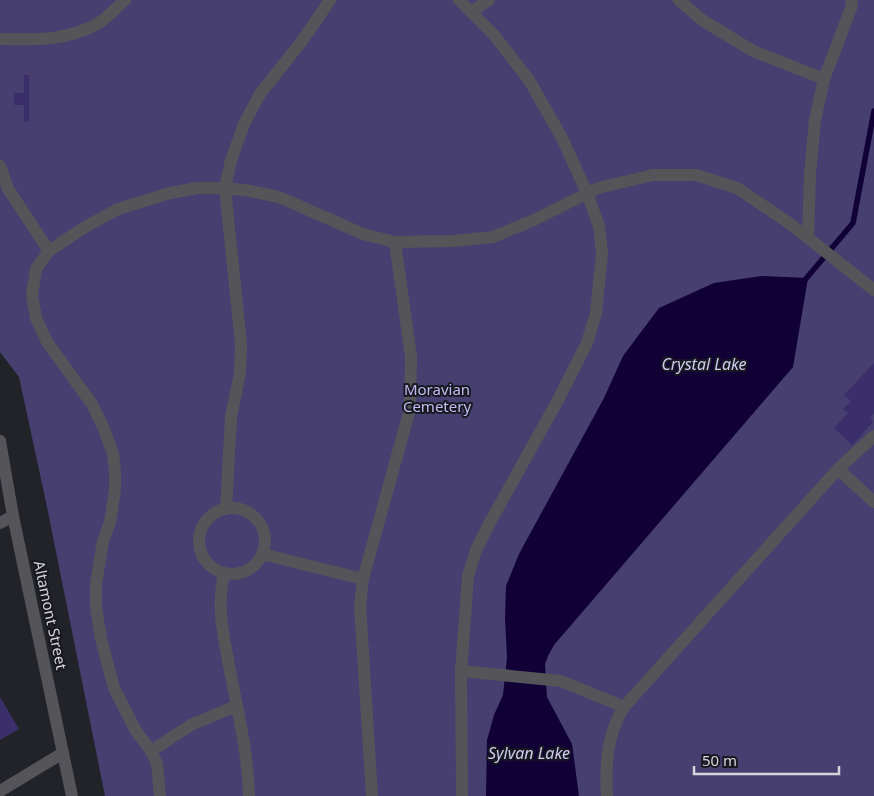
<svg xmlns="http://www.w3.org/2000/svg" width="874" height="796" viewBox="0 0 874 796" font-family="'Noto Sans',sans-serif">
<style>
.green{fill:#463f70}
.water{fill:#110035}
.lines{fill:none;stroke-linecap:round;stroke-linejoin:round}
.stream{stroke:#110035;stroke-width:5.5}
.building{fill:#3a2f6a}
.minor{stroke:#555559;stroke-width:12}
.labels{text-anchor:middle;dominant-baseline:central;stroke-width:4;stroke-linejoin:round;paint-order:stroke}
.park-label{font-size:15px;fill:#c0bbf2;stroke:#191820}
.street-label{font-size:15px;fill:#d5d4da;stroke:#191820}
.water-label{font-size:16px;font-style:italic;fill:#cfcdf2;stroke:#191820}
</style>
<rect width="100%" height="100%" fill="#222229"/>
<path class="green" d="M 0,0 L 874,0 L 874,796 L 105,796 L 47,507 L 19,377 L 0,352 Z"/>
<path class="water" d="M 761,276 L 808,278 L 793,367 L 554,645 L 548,656 L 545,664 L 547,697 L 572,744 L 579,796 L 486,796 L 487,740 L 494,715 L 503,695 L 507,658 L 505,618 L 506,586 L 519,554 L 604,398 L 623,356 L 659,308 L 714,283 Z"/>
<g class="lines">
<path class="stream" d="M 804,281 L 853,223 L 874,111"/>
</g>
<g class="building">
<path d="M 24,75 L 29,75 L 29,121 L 24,122 L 24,105 L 14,105 L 14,93 L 24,93 Z"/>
<path d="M 874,363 L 874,413 L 870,418 L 873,422 L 852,445 L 834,428 L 848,413 L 843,409 L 851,401 L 844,395 Z"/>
<path d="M 0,697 L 19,729 L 0,740 Z"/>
</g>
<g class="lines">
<g class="minor">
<path d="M 459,0 L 494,35 L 529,80 L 562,138 L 587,193 L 599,226 L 602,253 L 596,313 L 587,343 L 558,400 L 488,526 L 476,550 L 468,576 L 461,671 L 462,796"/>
<path d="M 679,0 L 702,20 L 753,51 L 824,79"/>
<path d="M 471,12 L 489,0"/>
<path d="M 0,39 C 34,40 68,41 99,23 C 108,17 117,7 125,0"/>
<path d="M 0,166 L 8,189 L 49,251"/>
<path d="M 808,238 L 810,174 L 815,120 L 824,79 L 851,8 L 852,0"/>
<path d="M 0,441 L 13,516 L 72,796"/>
<path d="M 838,469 L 874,502"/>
<circle cx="232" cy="541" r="33"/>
<path d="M 226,509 L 231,417 L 240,373 L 241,344 L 225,188 L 231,160 L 245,122 L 260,94 L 302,41 L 330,0"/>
<path d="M 0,523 L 13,516"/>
<path d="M 262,554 L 363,579"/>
<path d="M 224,573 C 217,606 222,628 228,660 C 236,705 248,750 249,796"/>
<path d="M 461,671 L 561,681 L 624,707"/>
<path d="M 151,751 L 191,725 L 236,706"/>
<path d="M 0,791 L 63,753"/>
<path d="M 160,796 L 157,764 L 151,751 L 136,731 L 114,688 L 101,639 L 96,607 L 96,584 L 103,541 L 110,522 L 115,490 L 115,471 L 113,454 L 104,429 L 92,404 L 47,342 L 36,318 L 32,295 L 36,269 L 49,251 L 85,227 L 118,209 L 170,193 L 198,188 L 225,188 L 250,191 L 279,197 L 363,234 L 395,242 L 453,241 L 493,237 L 534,220 L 598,188 L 653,175 L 696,175 L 737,188 L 789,223 L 874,290"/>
<path d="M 372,796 L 360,607 L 363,579 L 410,409 L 411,357 L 395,242"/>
<path d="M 607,796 C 605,765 607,734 624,707 L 838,469 L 874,436"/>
</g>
</g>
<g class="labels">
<g class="park-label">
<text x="437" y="389">Moravian<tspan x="437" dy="17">Cemetery</tspan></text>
</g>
<g class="street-label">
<text transform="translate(51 615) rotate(78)">Altamont Street</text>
</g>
<g class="water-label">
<text x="704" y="364">Crystal Lake</text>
<text x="529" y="753">Sylvan Lake</text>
</g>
</g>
<path d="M694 766v8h145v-8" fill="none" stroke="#d5d4da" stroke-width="2.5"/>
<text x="702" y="766" font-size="15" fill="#d5d4da" stroke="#191820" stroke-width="4" paint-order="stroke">50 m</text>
</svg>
